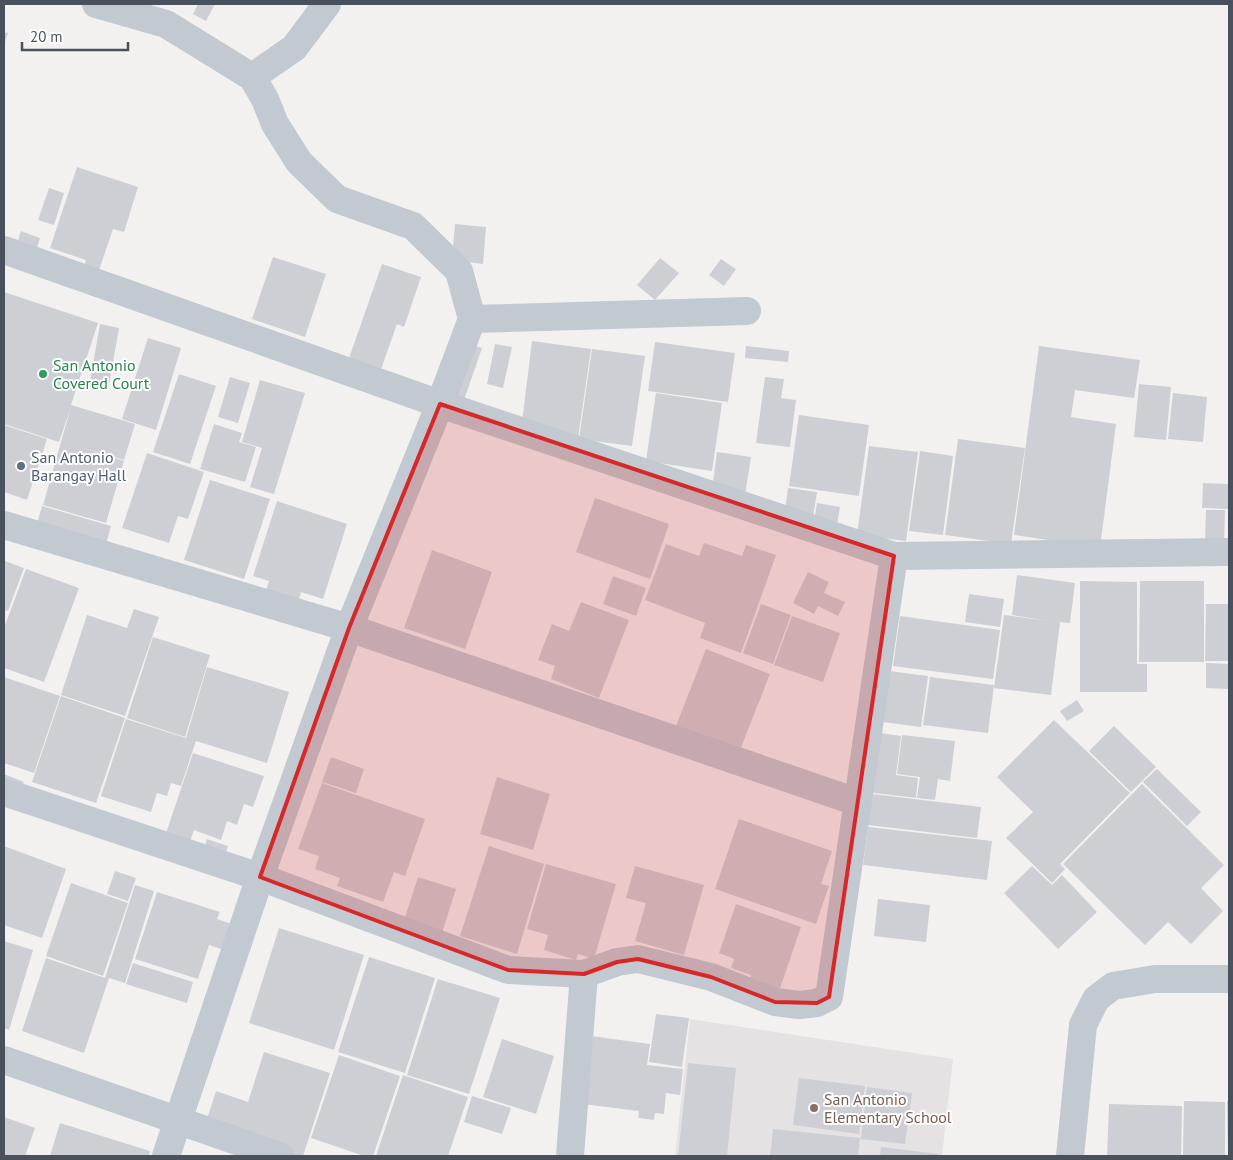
<svg xmlns="http://www.w3.org/2000/svg" width="1233" height="1160" viewBox="0 0 1233 1160" font-family="'PT Sans',sans-serif">
<style>
.education{fill:#e4e2e2}
.building{fill:#cecfd4}
.lines{fill:none;stroke-linecap:round;stroke-linejoin:round}
.street{stroke:#c2c9d1;stroke-width:28}
.marked{fill:#d62828;fill-opacity:0.2;stroke:#d62828;stroke-width:4;stroke-linejoin:round}
.leisure-dot{fill:#2e9e5b;stroke:#fff;stroke-width:2}
.service-dot{fill:#5c6f8a;stroke:#fff;stroke-width:2}
.education-dot{fill:#8d6e63;stroke:#fff;stroke-width:2}
.labels{text-anchor:middle;dominant-baseline:central;stroke-width:4;stroke-linejoin:round;paint-order:stroke}
.leisure-label{font-size:16px;fill:#27864d;stroke:#fff;text-anchor:start}
.service-label{font-size:16px;fill:#4e5e75;stroke:#fff;text-anchor:start}
.education-label{font-size:16px;fill:#785e54;stroke:#fff;text-anchor:start}
</style>
<rect width="100%" height="100%" fill="#f3f1f0"/>
<path class="education" d="M 690,1019 L 953,1059 L 942,1156 L 675,1156 Z"/>
<g class="building">
<path d="M 198,4 L 215,4 L 206,21 L 193,14 Z"/>
<path d="M 4,32 L 8,33 L 4,45 Z"/>
<path d="M 77,167 L 138,187 L 124,232 L 113,229 L 96,279 L 82,274 L 86,260 L 50,248 Z"/>
<path d="M 49,188 L 64,193 L 54,225 L 38,220 Z"/>
<path d="M 455,224 L 486,227 L 483,264 L 452,260 Z"/>
<path d="M 21,231 L 40,238 L 36,251 L 17,244 Z"/>
<path d="M 273,257 L 326,274 L 305,337 L 252,319 Z"/>
<path d="M 660,258 L 679,273 L 655,300 L 637,285 Z"/>
<path d="M 721,259 L 736,269 L 724,286 L 709,275 Z"/>
<path d="M 382,264 L 421,277 L 404,327 L 397,324 L 379,375 L 347,364 Z"/>
<path d="M 4,292 L 98,323 L 71,405 L 135,424 L 124,460 L 81,447 L 124,461 L 106,523 L 43,505 L 71,407 L 59,442 L 4,424 Z"/>
<path d="M 100,324 L 119,328 L 108,390 L 89,387 Z"/>
<path d="M 148,338 L 181,348 L 156,430 L 122,419 Z"/>
<path d="M 532,341 L 591,349 L 578,438 L 521,430 Z"/>
<path d="M 464,342 L 482,348 L 462,406 L 444,399 Z"/>
<path d="M 655,342 L 735,353 L 728,402 L 648,391 Z"/>
<path d="M 495,344 L 512,347 L 503,388 L 487,384 Z"/>
<path d="M 746,346 L 789,351 L 788,362 L 745,358 Z"/>
<path d="M 1039,346 L 1140,360 L 1134,398 L 1075,390 L 1071,417 L 1116,424 L 1100,548 L 1014,535 Z"/>
<path d="M 592,349 L 645,356 L 632,446 L 579,439 Z"/>
<path d="M 179,374 L 216,386 L 190,464 L 153,452 Z"/>
<path d="M 230,377 L 250,383 L 238,423 L 218,417 Z"/>
<path d="M 765,377 L 784,379 L 781,398 L 796,400 L 790,447 L 756,443 Z"/>
<path d="M 260,380 L 305,393 L 274,494 L 250,487 L 262,448 L 242,442 Z"/>
<path d="M 1139,384 L 1171,387 L 1166,440 L 1134,437 Z"/>
<path d="M 656,393 L 722,403 L 712,471 L 646,461 Z"/>
<path d="M 1173,393 L 1207,397 L 1203,442 L 1168,439 Z"/>
<path d="M 799,415 L 869,425 L 859,496 L 789,486 Z"/>
<path d="M 214,424 L 242,433 L 239,442 L 256,447 L 245,482 L 200,469 Z"/>
<path d="M 4,425 L 47,439 L 27,500 L 4,492 Z"/>
<path d="M 958,439 L 1025,448 L 1011,544 L 945,535 Z"/>
<path d="M 869,446 L 918,452 L 906,541 L 857,535 Z"/>
<path d="M 920,451 L 953,456 L 943,535 L 909,531 Z"/>
<path d="M 717,452 L 751,457 L 745,495 L 712,490 Z"/>
<path d="M 147,453 L 204,472 L 188,519 L 178,516 L 169,543 L 122,528 Z"/>
<path d="M 210,480 L 270,499 L 244,579 L 184,560 Z"/>
<path d="M 1203,483 L 1229,484 L 1229,509 L 1202,508 Z"/>
<path d="M 788,488 L 817,492 L 812,523 L 784,519 Z"/>
<path d="M 595,498 L 669,524 L 650,579 L 576,552 Z"/>
<path d="M 277,501 L 347,524 L 323,599 L 301,592 L 297,606 L 264,596 L 269,581 L 253,576 Z"/>
<path d="M 817,503 L 840,507 L 836,531 L 813,528 Z"/>
<path d="M 42,506 L 111,526 L 104,552 L 35,531 Z"/>
<path d="M 1206,510 L 1225,510 L 1224,544 L 1205,543 Z"/>
<path d="M 704,543 L 742,556 L 746,545 L 776,555 L 741,653 L 700,638 L 705,623 L 645,600 L 666,544 L 699,556 Z"/>
<path d="M 432,550 L 492,572 L 465,649 L 404,628 Z"/>
<path d="M 5,561 L 24,568 L 8,611 L 4,610 Z"/>
<path d="M 26,569 L 79,588 L 44,682 L 4,668 L 4,628 Z"/>
<path d="M 808,572 L 829,582 L 824,593 L 845,602 L 838,616 L 818,606 L 814,614 L 793,603 Z"/>
<path d="M 1017,575 L 1075,583 L 1070,623 L 1060,622 L 1051,695 L 994,688 L 1004,615 L 1050,621 L 1012,615 Z"/>
<path d="M 613,576 L 646,588 L 636,616 L 603,604 Z"/>
<path d="M 1080,581 L 1137,582 L 1137,664 L 1147,664 L 1147,692 L 1080,692 Z"/>
<path d="M 1140,581 L 1204,581 L 1204,662 L 1139,662 Z"/>
<path d="M 969,594 L 1004,599 L 1000,627 L 965,622 Z"/>
<path d="M 581,602 L 629,620 L 599,698 L 551,679 L 555,666 L 538,660 L 552,624 L 569,631 Z"/>
<path d="M 761,604 L 791,615 L 773,664 L 743,653 Z"/>
<path d="M 1206,604 L 1229,604 L 1229,661 L 1205,661 Z"/>
<path d="M 134,609 L 159,617 L 125,716 L 61,695 L 87,615 L 127,628 Z"/>
<path d="M 792,616 L 840,633 L 823,682 L 774,665 Z"/>
<path d="M 900,616 L 1000,630 L 993,679 L 893,666 Z"/>
<path d="M 153,637 L 210,655 L 185,737 L 127,718 Z"/>
<path d="M 706,649 L 770,674 L 740,750 L 676,726 Z"/>
<path d="M 1206,663 L 1229,664 L 1229,689 L 1206,688 Z"/>
<path d="M 207,667 L 289,692 L 267,763 L 196,741 L 181,786 L 171,783 L 167,796 L 157,793 L 151,812 L 101,796 L 126,719 L 186,738 Z"/>
<path d="M 889,671 L 928,676 L 921,727 L 883,722 Z"/>
<path d="M 4,677 L 60,696 L 34,773 L 4,763 Z"/>
<path d="M 930,677 L 994,685 L 988,733 L 923,725 Z"/>
<path d="M 61,696 L 125,718 L 96,803 L 32,782 Z"/>
<path d="M 1077,700 L 1084,711 L 1067,721 L 1060,711 Z"/>
<path d="M 1054,720 L 1130,793 L 1060,864 L 1065,869 L 1052,883 L 1006,838 L 1033,812 L 997,777 Z"/>
<path d="M 1114,726 L 1156,767 L 1131,792 L 1089,751 Z"/>
<path d="M 873,732 L 901,736 L 896,775 L 918,778 L 916,798 L 866,792 Z"/>
<path d="M 902,735 L 955,741 L 950,781 L 938,779 L 935,800 L 917,798 L 920,777 L 897,774 Z"/>
<path d="M 193,753 L 264,776 L 253,807 L 244,804 L 237,825 L 227,821 L 221,840 L 194,830 L 188,847 L 164,839 Z"/>
<path d="M 331,757 L 364,769 L 356,793 L 322,782 Z"/>
<path d="M 1157,769 L 1201,812 L 1187,826 L 1143,782 Z"/>
<path d="M 4,774 L 24,782 L 19,795 L 4,789 Z"/>
<path d="M 497,777 L 550,794 L 533,850 L 480,834 Z"/>
<path d="M 322,783 L 425,819 L 405,876 L 394,872 L 383,902 L 337,886 L 340,878 L 315,869 L 319,856 L 298,849 Z"/>
<path d="M 1142,784 L 1224,865 L 1201,888 L 1223,911 L 1191,944 L 1168,922 L 1145,945 L 1063,864 Z"/>
<path d="M 872,794 L 981,807 L 977,838 L 868,825 Z"/>
<path d="M 739,819 L 832,851 L 821,884 L 829,886 L 816,924 L 715,889 Z"/>
<path d="M 868,827 L 992,841 L 987,880 L 863,865 Z"/>
<path d="M 207,839 L 228,846 L 223,862 L 202,855 Z"/>
<path d="M 4,846 L 66,869 L 42,938 L 4,925 Z"/>
<path d="M 489,846 L 544,864 L 517,954 L 460,936 Z"/>
<path d="M 546,864 L 616,884 L 594,959 L 578,954 L 576,960 L 544,950 L 548,935 L 527,929 Z"/>
<path d="M 635,866 L 704,885 L 684,955 L 635,941 L 646,903 L 626,898 Z"/>
<path d="M 1032,866 L 1052,885 L 1062,875 L 1097,912 L 1058,949 L 1004,893 Z"/>
<path d="M 115,871 L 136,878 L 128,901 L 107,894 Z"/>
<path d="M 418,877 L 456,889 L 440,939 L 402,927 Z"/>
<path d="M 71,883 L 128,903 L 103,976 L 46,956 Z"/>
<path d="M 135,885 L 154,891 L 125,983 L 109,978 L 84,1053 L 22,1031 L 46,958 L 105,978 Z"/>
<path d="M 157,892 L 220,912 L 217,919 L 232,924 L 224,950 L 209,945 L 198,979 L 135,959 Z"/>
<path d="M 878,899 L 930,905 L 926,942 L 874,936 Z"/>
<path d="M 736,904 L 801,927 L 777,997 L 747,987 L 751,975 L 731,968 L 734,959 L 719,953 Z"/>
<path d="M 279,928 L 364,955 L 334,1050 L 249,1023 Z"/>
<path d="M 4,941 L 33,950 L 9,1030 L 4,1028 Z"/>
<path d="M 369,957 L 435,978 L 405,1073 L 338,1052 Z"/>
<path d="M 133,963 L 193,982 L 187,1003 L 126,984 Z"/>
<path d="M 438,979 L 500,998 L 469,1094 L 407,1075 Z"/>
<path d="M 656,1014 L 689,1018 L 682,1067 L 649,1062 Z"/>
<path d="M 591,1036 L 650,1044 L 647,1065 L 683,1069 L 680,1095 L 666,1093 L 664,1114 L 655,1113 L 654,1120 L 638,1118 L 639,1111 L 582,1104 Z"/>
<path d="M 502,1039 L 554,1056 L 536,1114 L 483,1097 Z"/>
<path d="M 264,1052 L 330,1073 L 303,1156 L 293,1156 L 204,1128 L 216,1091 L 248,1102 Z"/>
<path d="M 339,1055 L 400,1076 L 373,1156 L 364,1156 L 311,1138 Z"/>
<path d="M 688,1063 L 736,1068 L 727,1156 L 678,1156 Z"/>
<path d="M 403,1075 L 468,1097 L 448,1156 L 376,1156 Z"/>
<path d="M 799,1078 L 865,1086 L 859,1134 L 793,1125 Z"/>
<path d="M 867,1087 L 912,1093 L 905,1144 L 861,1139 Z"/>
<path d="M 472,1096 L 511,1108 L 502,1134 L 464,1122 Z"/>
<path d="M 1184,1101 L 1225,1102 L 1225,1156 L 1183,1156 Z"/>
<path d="M 1227,1101 L 1229,1101 L 1229,1152 L 1228,1152 Z"/>
<path d="M 1109,1104 L 1182,1106 L 1181,1156 L 1107,1156 Z"/>
<path d="M 4,1117 L 35,1128 L 25,1156 L 4,1156 Z"/>
<path d="M 60,1123 L 150,1151 L 149,1156 L 50,1156 Z"/>
<path d="M 773,1129 L 860,1138 L 858,1156 L 770,1156 Z"/>
<path d="M 881,1147 L 939,1154 L 939,1156 L 880,1156 Z"/>
</g>
<g class="lines">
<g class="street">
<path d="M 96,4 L 166,24 L 252,77"/>
<path d="M 4,250 L 440,404 L 894,556 L 1229,552"/>
<path d="M 472,319 L 747,311"/>
<path d="M 4,525 L 349,628 L 857,802"/>
<path d="M 4,792 L 260,877 L 508,970 L 584,974 L 617,962 L 638,959 L 711,977 L 775,1002 L 799,1005 L 817,1003 L 829,997 L 894,556"/>
<path d="M 4,1060 L 280,1156"/>
<path d="M 166,1156 L 260,877 L 349,628 L 440,404 L 472,319 L 459,271 L 413,226 L 337,199 L 299,162 L 275,124 L 265,99 L 252,77 L 294,48 L 327,4"/>
<path d="M 570,1156 L 584,974"/>
<path d="M 1070,1156 L 1083,1025 L 1096,999 L 1113,986 L 1155,979 L 1229,979"/>
</g>
</g>
<path class="marked" d="M 440,404 L 894,556 L 829,997 L 817,1003 L 775,1002 L 711,977 L 638,959 L 617,962 L 584,974 L 508,970 L 260,877 L 349,628 Z"/>
<circle class="leisure-dot" cx="43" cy="374" r="5"/>
<circle class="service-dot" cx="21" cy="466" r="5"/>
<circle class="education-dot" cx="814" cy="1108" r="5"/>
<g class="labels">
<g class="leisure-label">
<text x="53" y="365">San Antonio<tspan x="53" dy="18">Covered Court</tspan></text>
</g>
<g class="service-label">
<text x="31" y="457">San Antonio<tspan x="31" dy="18">Barangay Hall</tspan></text>
</g>
<g class="education-label">
<text x="824" y="1099">San Antonio<tspan x="824" dy="18">Elementary School</tspan></text>
</g>
</g>
<rect width="1233" height="1160" fill="none" stroke="#49515d" stroke-width="10"/>
<path d="M22 42v8h106v-8" fill="none" stroke="#49515d" stroke-width="2.5"/>
<text x="30" y="42" font-size="15" fill="#49515d" stroke="#ffffff" stroke-width="4" paint-order="stroke">20 m</text>
</svg>
